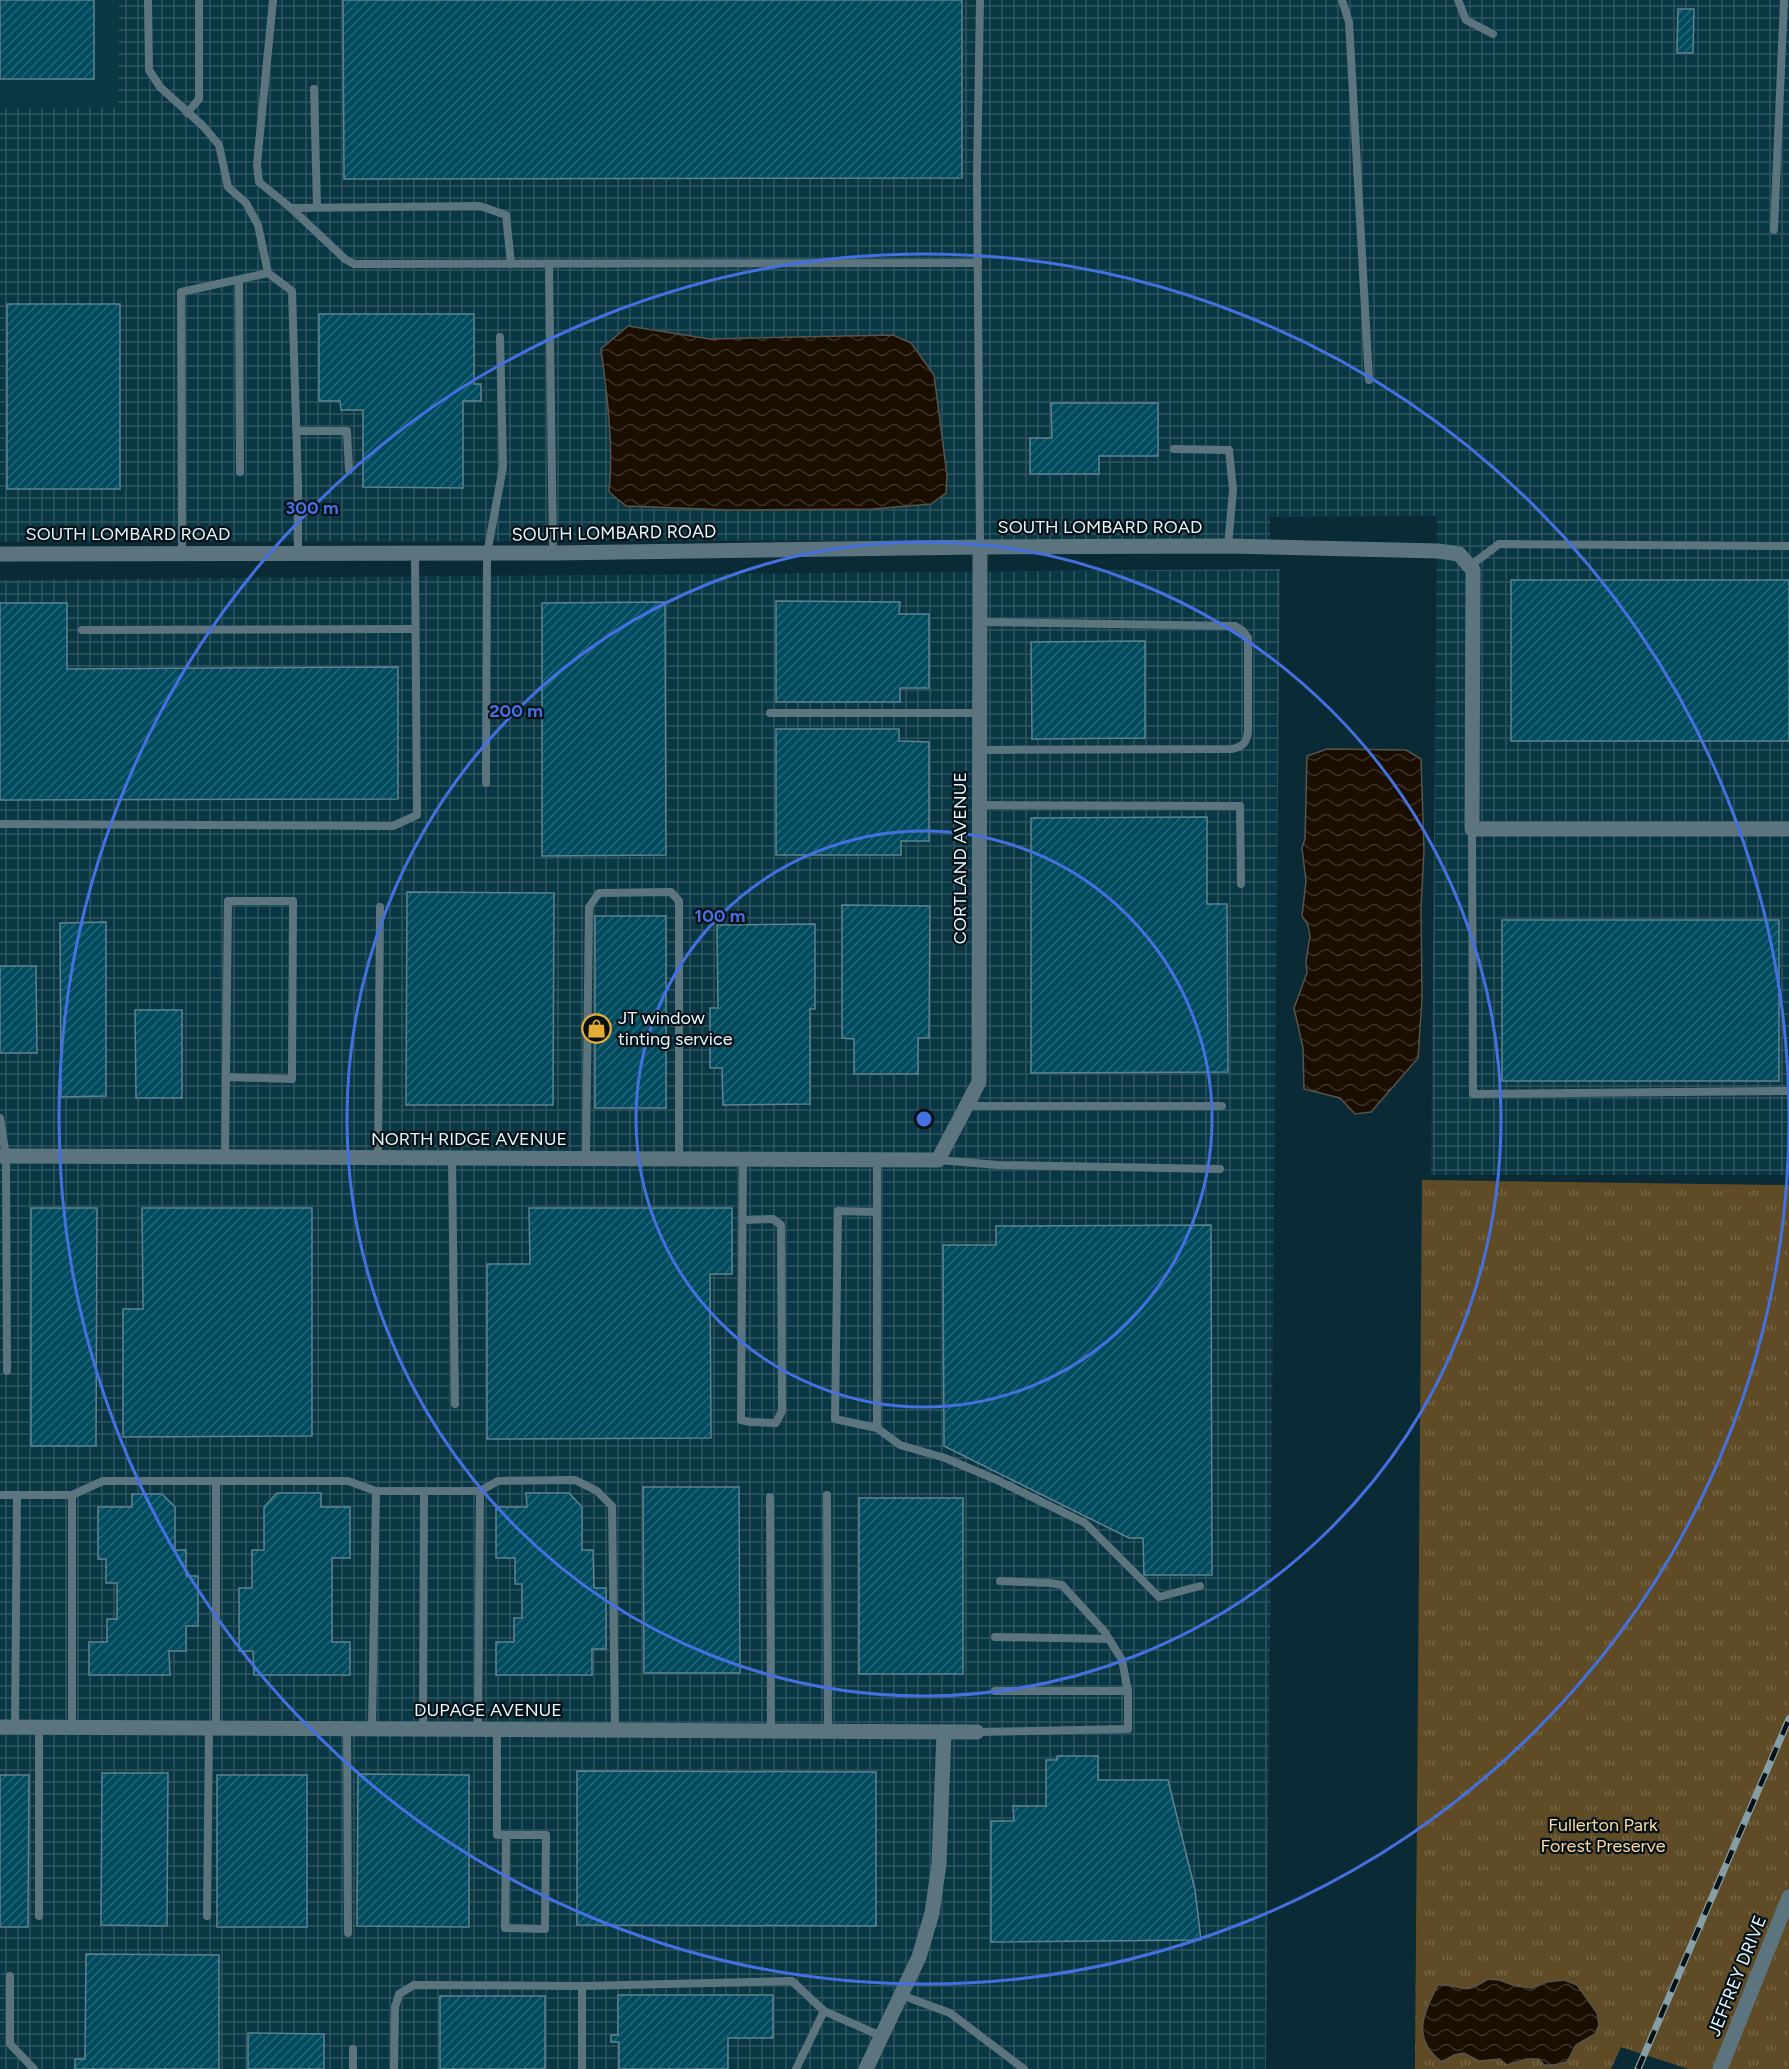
<svg xmlns="http://www.w3.org/2000/svg" width="1789" height="2069" viewBox="0 0 1789 2069" font-family="Figtree,sans-serif">
<style>
.built{fill:#0a3744}
.industrial{fill:url(#industrial-grid)}
.park{fill:url(#park-tufts)}
.water{fill:url(#water-waves);stroke:#57544c;stroke-width:1.5}
.building{fill:url(#building-hatch);stroke:#61828f;stroke-width:1.5}
.lines{fill:none;stroke-linecap:round;stroke-linejoin:round}
.lane{stroke:#5c747e;stroke-width:8}
.street{stroke:#5c747e;stroke-width:15}
.rail-casing{stroke:#869ea6;stroke-width:7}
.rail{stroke:#051116;stroke-width:4.5;stroke-dasharray:14;stroke-linecap:butt}
.ring{fill:none;stroke:#4570e0;stroke-width:3}
.labels{text-anchor:middle;dominant-baseline:central;stroke-width:4.5;stroke-linejoin:round;paint-order:stroke}
.street-label{font-size:18px;fill:#e6f7fe;stroke:#051116}
.poi-label{font-size:18px;fill:#e6f7fe;stroke:#051116;text-anchor:start}
.park-label{font-size:18px;fill:#fbdba2;stroke:#051116}
.centre{fill:#4570e0;stroke:#051116;stroke-width:3}
.ring-label{font-size:18px;text-anchor:middle;font-weight:bold;fill:#4570e0;stroke:#051116;stroke-width:4.5;stroke-linejoin:round;paint-order:stroke}
</style>
<defs>
<pattern id="industrial-grid" width="8" height="8" patternUnits="userSpaceOnUse" patternTransform="scale(1.5)"><rect width="8" height="8" fill="#0a3744"/><path d="M0 4h8M4 0v8" fill="none" stroke="#2e5560"/></pattern>
<pattern id="park-tufts" width="24" height="20" patternUnits="userSpaceOnUse" patternTransform="scale(1.5)"><rect width="24" height="20" fill="#5f4c27"/><path d="M3 7l-1-3M5 7V3M7 7l1-3M15 17l-1-3M17 17v-4M19 17l1-3" fill="none" stroke="#766747"/></pattern>
<pattern id="water-waves" width="16" height="10" patternUnits="userSpaceOnUse" patternTransform="scale(1.5)"><rect width="16" height="10" fill="#1a0e00"/><path d="M0 5q4-4 8 0t8 0" fill="none" stroke="#3b3226"/></pattern>
<pattern id="building-hatch" width="6" height="6" patternUnits="userSpaceOnUse" patternTransform="scale(1.5)"><rect width="6" height="6" fill="#014b5f"/><path d="M-1 1l2-2M0 6l6-6M5 7l2-2" fill="none" stroke="#266677"/></pattern>
</defs>
<rect width="100%" height="100%" fill="#0a2b35"/>
<path class="built" d="M 0,0 L 119,0 L 118,107 L 0,108 Z"/>
<g class="industrial">
<path d="M 119,0 L 1789,0 L 1789,1175 L 1431,1175 L 1437,516 L 1270,517 L 1270,540 L 0,542 L 0,108 L 118,107 Z"/>
<path d="M 1280,569 L 1266,2069 L 0,2069 L 0,580 Z"/>
</g>
<path class="park" d="M 1422,1180 L 1789,1185 L 1789,2069 L 1688,2069 L 1621,2047 L 1611,2069 L 1415,2069 Z"/>
<g class="water">
<path d="M 628,326 L 710,339 L 893,335 L 911,343 L 934,375 L 947,475 L 946,493 L 931,504 L 873,509 L 731,510 L 626,506 L 609,492 C 614,446 607,394 601,349 Z"/>
<path d="M 1327,749 L 1406,750 L 1421,759 L 1424,850 L 1421,907 L 1422,999 L 1418,1058 L 1371,1112 L 1355,1114 L 1340,1098 L 1304,1089 L 1303,1048 L 1294,1008 L 1307,973 L 1306,962 L 1310,936 L 1308,925 L 1302,916 L 1306,881 L 1302,848 L 1305,839 L 1307,756 Z"/>
<path d="M 1488,1979 L 1499,1980 L 1516,1986 L 1532,1988 L 1547,1982 L 1564,1980 L 1577,1985 L 1597,2013 L 1599,2025 L 1595,2034 L 1576,2045 L 1567,2062 L 1554,2065 L 1544,2065 L 1539,2059 L 1527,2059 L 1507,2065 L 1500,2059 L 1479,2061 L 1464,2053 L 1454,2055 L 1442,2062 C 1411,2039 1423,2013 1438,1985 C 1465,1984 1460,1997 1488,1979 Z"/>
</g>
<g class="building">
<rect x="0" y="0" width="94" height="79"/>
<path d="M 343,0 L 962,0 L 962,178 L 344,179 Z"/>
<path d="M 1678,9 L 1694,9 L 1693,53 L 1677,53 Z"/>
<rect x="7" y="304" width="113" height="185"/>
<path d="M 319,314 L 474,314 L 474,384 L 481,384 L 481,401 L 463,401 L 463,488 L 363,487 L 363,410 L 341,410 L 340,401 L 319,401 Z"/>
<path d="M 1051,403 L 1158,403 L 1158,456 L 1099,456 L 1099,474 L 1030,474 L 1030,438 L 1052,438 Z"/>
<rect x="1511" y="580" width="278" height="161"/>
<path d="M 776,601 L 900,602 L 899,614 L 929,614 L 929,688 L 900,688 L 900,702 L 776,702 Z"/>
<path d="M 665,602 L 666,855 L 542,856 L 542,603 Z"/>
<path d="M 0,603 L 67,603 L 67,669 L 398,667 L 398,799 L 0,800 Z"/>
<path d="M 1145,641 L 1145,738 L 1032,739 L 1031,642 Z"/>
<path d="M 776,729 L 899,729 L 899,741 L 929,742 L 929,841 L 901,841 L 901,855 L 776,855 Z"/>
<path d="M 1207,817 L 1207,904 L 1227,904 L 1228,1072 L 1031,1073 L 1031,818 Z"/>
<path d="M 407,892 L 554,893 L 553,1105 L 406,1105 Z"/>
<path d="M 842,905 L 930,906 L 929,1038 L 918,1038 L 918,1074 L 854,1074 L 854,1039 L 842,1038 Z"/>
<rect x="595" y="916" width="71" height="192"/>
<rect x="1502" y="920" width="277" height="161"/>
<path d="M 106,922 L 106,1096 L 61,1097 L 60,923 Z"/>
<path d="M 815,924 L 815,1009 L 810,1009 L 810,1104 L 723,1105 L 722,1068 L 710,1068 L 710,1008 L 718,1008 L 717,925 Z"/>
<path d="M 0,966 L 36,966 L 37,1053 L 0,1053 Z"/>
<path d="M 135,1010 L 182,1010 L 182,1098 L 136,1098 Z"/>
<path d="M 31,1208 L 97,1208 L 96,1446 L 31,1446 Z"/>
<path d="M 142,1208 L 312,1208 L 312,1436 L 123,1437 L 123,1309 L 143,1309 Z"/>
<path d="M 529,1208 L 732,1208 L 732,1274 L 710,1274 L 711,1438 L 487,1439 L 487,1264 L 530,1264 Z"/>
<path d="M 1211,1225 L 1212,1575 L 1144,1575 L 1143,1538 L 1129,1538 L 944,1446 L 943,1245 L 996,1245 L 996,1226 Z"/>
<path d="M 643,1487 L 739,1487 L 740,1673 L 644,1673 Z"/>
<path d="M 277,1493 L 321,1493 L 321,1507 L 350,1507 L 350,1558 L 332,1558 L 332,1642 L 350,1642 L 350,1675 L 254,1675 L 253,1651 L 239,1651 L 239,1588 L 252,1588 L 252,1550 L 264,1550 L 264,1507 Z"/>
<path d="M 526,1493 L 569,1493 L 582,1507 L 582,1550 L 593,1550 L 594,1588 L 606,1588 L 606,1649 L 592,1649 L 592,1675 L 496,1675 L 496,1642 L 514,1642 L 514,1618 L 522,1618 L 522,1584 L 515,1584 L 515,1558 L 496,1558 L 496,1507 L 527,1507 Z"/>
<path d="M 132,1494 L 162,1494 L 175,1507 L 175,1550 L 186,1550 L 186,1576 L 198,1576 L 198,1626 L 186,1626 L 186,1651 L 169,1651 L 170,1675 L 89,1675 L 89,1642 L 107,1642 L 107,1619 L 117,1619 L 117,1583 L 106,1583 L 106,1559 L 98,1559 L 98,1507 L 132,1507 Z"/>
<rect x="859" y="1498" width="104" height="176"/>
<path d="M 1057,1756 L 1098,1756 L 1098,1780 L 1168,1780 L 1195,1890 L 1201,1940 L 991,1942 L 991,1821 L 1014,1821 L 1013,1806 L 1046,1806 L 1046,1760 L 1057,1760 Z"/>
<path d="M 577,1771 L 876,1772 L 876,1926 L 577,1925 Z"/>
<path d="M 102,1773 L 168,1773 L 167,1926 L 101,1925 Z"/>
<path d="M 358,1774 L 469,1775 L 469,1927 L 357,1926 Z"/>
<path d="M 0,1775 L 29,1775 L 28,1927 L 0,1927 Z"/>
<rect x="217" y="1775" width="90" height="152"/>
<path d="M 86,1954 L 219,1955 L 219,2069 L 75,2069 L 75,2059 L 85,2059 Z"/>
<path d="M 618,1995 L 773,1995 L 773,2038 L 728,2038 L 728,2069 L 619,2069 L 619,2042 L 611,2042 L 611,2035 L 618,2035 Z"/>
<rect x="440" y="1996" width="105" height="73"/>
<path d="M 248,2033 L 324,2034 L 324,2069 L 248,2069 Z"/>
</g>
<g class="lines">
<g class="lane">
<path d="M 148,0 L 149,70 L 160,87 L 203,126 L 219,145 L 228,187 L 246,203 L 258,225 L 268,273"/>
<path d="M 273,0 L 257,164 L 259,182 L 291,208 L 345,259 L 354,264 L 978,263"/>
<path d="M 1342,0 L 1349,22 L 1369,380"/>
<path d="M 1458,0 L 1466,20 L 1493,34"/>
<path d="M 314,89 L 317,207"/>
<path d="M 187,113 L 199,99 L 199,0"/>
<path d="M 291,208 L 480,206 L 506,215 L 511,264"/>
<path d="M 1774,230 L 1784,0"/>
<path d="M 549,264 L 553,553"/>
<path d="M 239,280 L 240,472"/>
<path d="M 297,431 L 347,431 L 349,470"/>
<path d="M 1174,449 L 1229,450 L 1233,490 L 1228,546"/>
<path d="M 980,547 L 977,176 L 980,0"/>
<path d="M 182,554 L 181,292 L 268,273 L 292,291 L 298,485 L 298,554"/>
<path d="M 1470,566 L 1499,544 L 1789,546"/>
<path d="M 82,630 L 415,629"/>
<path d="M 770,713 L 980,713"/>
<path d="M 980,750 L 1232,749 C 1243,747 1247,742 1248,731 L 1248,638 L 1243,631 L 1235,626 L 980,622"/>
<path d="M 486,783 L 487,554 L 503,467 L 500,337"/>
<path d="M 980,805 L 1240,806 L 1241,884"/>
<path d="M 0,824 L 393,826 L 417,815 L 415,554"/>
<path d="M 1472,829 L 1473,1094 L 1789,1091"/>
<path d="M 966,1106 L 1222,1106"/>
<path d="M 0,1118 L 6,1156 L 7,1371"/>
<path d="M 225,1157 L 228,901 L 293,901 L 292,1079 L 226,1077"/>
<path d="M 378,1158 L 380,907"/>
<path d="M 452,1158 L 455,1404"/>
<path d="M 586,1158 L 589,907 L 599,893 L 671,892 L 679,901 L 679,1159"/>
<path d="M 743,1158 L 741,1420 L 750,1422 L 776,1423 L 782,1411 L 781,1225 L 773,1219 L 743,1220"/>
<path d="M 938,1160 L 998,1165 L 1220,1169"/>
<path d="M 877,1212 L 838,1211 L 835,1419 L 877,1428 L 900,1445 L 945,1458 L 997,1480 L 1085,1523 L 1159,1597 L 1200,1586"/>
<path d="M 877,1428 L 877,1159"/>
<path d="M 216,1481 L 216,1728"/>
<path d="M 0,1495 L 72,1495 L 103,1481 L 348,1481 L 376,1491 L 480,1491 L 498,1481 L 575,1480 L 597,1491 L 612,1506 L 615,1730"/>
<path d="M 72,1495 L 72,1727"/>
<path d="M 827,1495 L 828,1732"/>
<path d="M 770,1497 L 771,1731"/>
<path d="M 995,1637 L 1109,1639"/>
<path d="M 995,1691 L 1128,1691"/>
<path d="M 15,1727 L 17,1495"/>
<path d="M 39,1727 L 39,1916"/>
<path d="M 347,1728 L 348,1933"/>
<path d="M 372,1728 L 376,1491"/>
<path d="M 423,1729 L 424,1491"/>
<path d="M 478,1730 L 480,1491"/>
<path d="M 497,1730 L 497,1835 L 546,1835 L 545,1929 L 505,1928 L 506,1835"/>
<path d="M 977,1732 L 1128,1729 L 1128,1691 L 1122,1660 L 1104,1631 L 1062,1585 L 1050,1583 L 1000,1581"/>
<path d="M 207,1916 L 209,1728"/>
<path d="M 10,1976 L 10,2044 L 34,2069"/>
<path d="M 901,1995 L 950,2013 L 1024,2069"/>
<path d="M 353,2049 L 353,2069"/>
<path d="M 394,2069 L 395,2007 L 399,1994 L 414,1985 L 582,1986 L 792,1981 L 824,2011 L 881,2036"/>
<path d="M 582,2069 L 582,1986"/>
<path d="M 796,2069 L 824,2011"/>
</g>
<g class="street">
<path d="M 0,554 L 553,553 L 980,547 L 1228,546 L 1438,551 L 1459,554 L 1473,570 L 1472,829 L 1789,829"/>
<path d="M 0,1156 L 938,1160 L 979,1082 L 980,547"/>
<path d="M 0,1727 L 977,1732"/>
<path d="M 866,2069 L 919,1957 L 932,1913 L 939,1864 L 944,1732"/>
<path d="M 1720,2069 L 1789,1897"/>
</g>
<defs>
<path id="rail" d="M 1638,2069 L 1789,1719"/>
</defs>
<use href="#rail" class="rail-casing"/>
<use href="#rail" class="rail"/>
</g>
<g class="ring">
<circle cx="924" cy="1119" r="288"/>
<circle cx="924" cy="1119" r="577"/>
<circle cx="924" cy="1119" r="865"/>
</g>
<defs>
<symbol id="shop-ring" viewBox="-11 -11 22 22"><circle r="9.5" fill="#051116" stroke="#e5ad35" stroke-width="1.5"/><path d="M-5-2.5h2.3a2.7 3.5 0 0 1 5.4 0H5L5.5 6h-11ZM-1.5-2.5h3a1.5 2.3 0 0 0-3 0Z" fill="#e5ad35"/></symbol>
</defs>
<g fill-rule="evenodd">
<use href="#shop-ring" x="580" y="1012" width="33" height="33"/>
</g>
<g class="labels">
<g class="street-label">
<text x="1100" y="527">SOUTH LOMBARD ROAD</text>
<text transform="translate(614 533) rotate(-1)">SOUTH LOMBARD ROAD</text>
<text x="128" y="534">SOUTH LOMBARD ROAD</text>
<text transform="translate(960 858) rotate(-90)">CORTLAND AVENUE</text>
<text x="469" y="1139">NORTH RIDGE AVENUE</text>
<text x="488" y="1710">DUPAGE AVENUE</text>
<text transform="translate(1737 1976) rotate(-68)">JEFFREY DRIVE</text>
</g>
<g class="poi-label">
<text x="618" y="1018">JT window<tspan x="618" dy="21">tinting service</tspan></text>
</g>
<g class="park-label">
<text x="1603" y="1825">Fullerton Park<tspan x="1603" dy="21">Forest Preserve</tspan></text>
</g>
</g>
<circle cx="924" cy="1119" r="9" class="centre"/>
<g class="ring-label">
<text x="312" y="514">300 m</text>
<text x="516" y="717">200 m</text>
<text x="720" y="922">100 m</text>
</g>
</svg>
